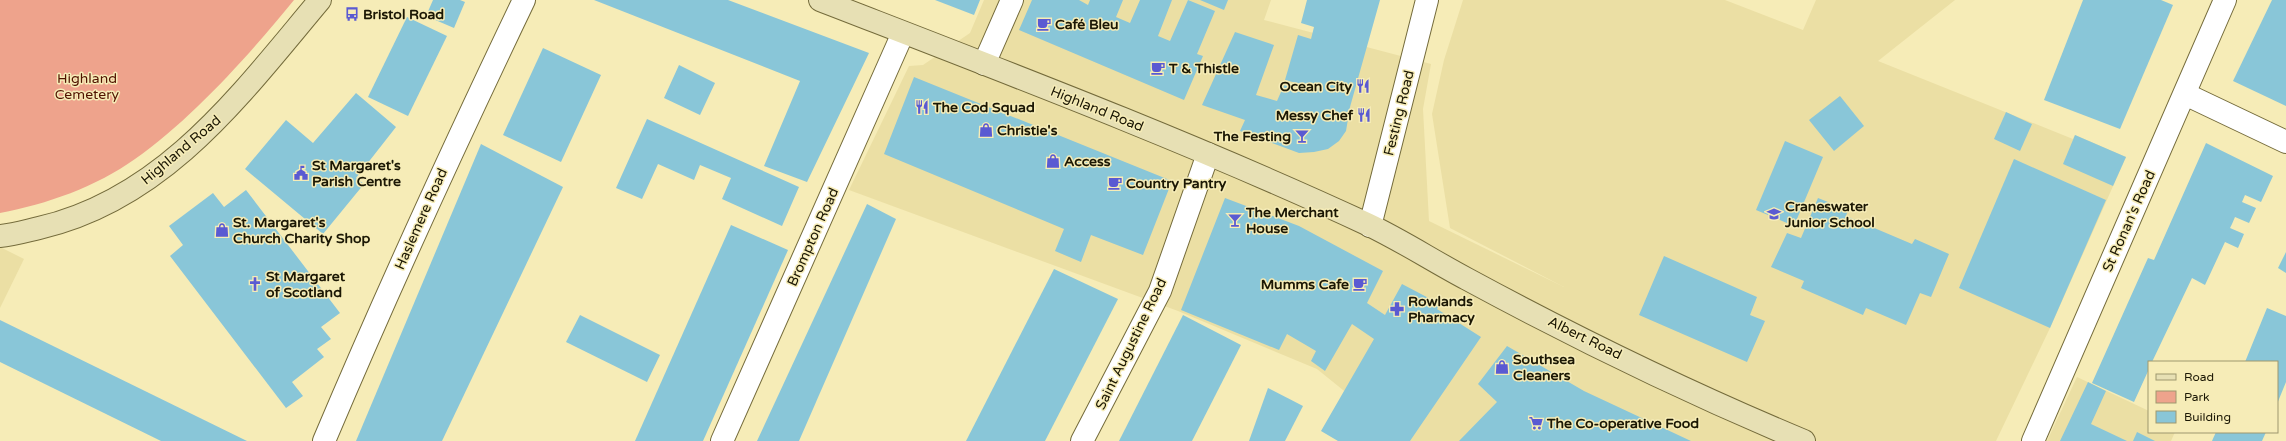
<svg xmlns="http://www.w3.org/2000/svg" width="2286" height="441" viewBox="0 0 2286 441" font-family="'Varela Round',sans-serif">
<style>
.built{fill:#ebdfa4}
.green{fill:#eea38c}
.building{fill:#89c6d8}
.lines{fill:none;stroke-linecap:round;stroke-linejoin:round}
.minor-casing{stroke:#746b3b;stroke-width:24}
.secondary-casing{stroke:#746b3b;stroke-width:24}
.minor{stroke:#fff;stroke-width:22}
.secondary{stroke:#e7e0b4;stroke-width:22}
.labels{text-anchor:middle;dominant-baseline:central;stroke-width:3;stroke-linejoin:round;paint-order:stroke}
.poi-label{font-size:14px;font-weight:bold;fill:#1b1704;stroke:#f6ecb7;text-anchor:start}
.park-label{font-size:14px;fill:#511300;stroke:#f6ecb7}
.street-label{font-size:14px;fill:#1b1704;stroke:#f6ecb7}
</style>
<rect width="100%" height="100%" fill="#f6ecb7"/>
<g class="built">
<path d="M 984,0 L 1271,0 L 1264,20 L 1431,64 L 1423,109 L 1429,221 L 1564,287 L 1450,228 L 1432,114 L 1444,60 L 1463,0 L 1725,0 L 1803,30 L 1816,0 L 1955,0 L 1878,61 L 2073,139 L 2075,135 L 2126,157 L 2050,328 L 1996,441 L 1406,441 L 1317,369 L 1178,311 L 849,190 L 909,66 L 923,65 L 970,33 Z"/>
<path d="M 0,247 L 24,259 L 0,308 Z"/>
<path d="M 2077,377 L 2149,411 L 2149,432 L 2175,432 L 2171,441 L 2047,441 Z"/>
</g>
<path class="green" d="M 0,0 L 294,0 C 250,54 192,119 135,159 C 96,187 47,204 0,213 Z"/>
<g class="building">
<path d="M 433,0 L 460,0 L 465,2 L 454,28 L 426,16 Z"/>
<path d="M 594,0 L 728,0 L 869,53 L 807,182 L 764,166 L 800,81 Z"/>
<path d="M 935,0 L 980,0 L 974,15 Z"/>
<path d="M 1032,0 L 1079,0 L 1088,5 L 1090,0 L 1123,0 L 1116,17 L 1130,23 L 1140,0 L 1172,0 L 1158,36 L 1170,41 L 1188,0 L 1215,11 L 1197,54 L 1203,56 L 1184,100 L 1019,30 Z"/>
<path d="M 1200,0 L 1228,0 L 1224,10 Z"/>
<path d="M 1307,0 L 1380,0 L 1350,107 L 1346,131 L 1339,141 L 1328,149 L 1314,152 L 1299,153 L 1240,131 L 1245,120 L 1202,105 L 1235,32 L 1274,45 L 1256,95 L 1277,101 L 1284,85 L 1299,90 L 1300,84 L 1285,80 L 1298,35 L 1311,39 L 1314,27 L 1301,23 Z"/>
<path d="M 2083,0 L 2161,0 L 2173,5 L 2120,129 L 2044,100 Z"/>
<path d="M 2272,0 L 2286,0 L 2286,106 L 2233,81 Z"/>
<path d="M 407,17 L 447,36 L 408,116 L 368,97 Z"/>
<path d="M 543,48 L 601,75 L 561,162 L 503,135 Z"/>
<path d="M 679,65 L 715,83 L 700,115 L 664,98 Z"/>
<path d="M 914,77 L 1172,181 L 1143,255 L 1091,235 L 1081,262 L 1055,251 L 1064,229 L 884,154 Z"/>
<path d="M 356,93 L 396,127 L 356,178 L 364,184 L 323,234 L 245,169 L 286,120 L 313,143 Z"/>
<path d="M 1840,96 L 1864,126 L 1834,151 L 1809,120 Z"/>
<path d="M 2006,112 L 2032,124 L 2020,151 L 1994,139 Z"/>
<path d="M 647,119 L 799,187 L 782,226 L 722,199 L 731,178 L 700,165 L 694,180 L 658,164 L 642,199 L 616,188 Z"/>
<path d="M 2075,135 L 2126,157 L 2113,186 L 2063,164 Z"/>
<path d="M 1785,141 L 1823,157 L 1794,226 L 1756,210 Z"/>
<path d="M 2206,143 L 2273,176 L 2261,202 L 2245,195 L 2242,202 L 2256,208 L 2249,223 L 2235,217 L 2232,224 L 2230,228 L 2244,234 L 2238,248 L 2225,242 L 2205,285 L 2192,278 L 2152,362 L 2149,362 L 2149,369 L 2134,402 L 2092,383 L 2148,258 L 2154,260 Z"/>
<path d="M 481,144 L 563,187 L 442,441 L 356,441 Z"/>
<path d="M 2014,159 L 2106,200 L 2050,328 L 1959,288 Z"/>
<path d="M 246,190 L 340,313 L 321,327 L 331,339 L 317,349 L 324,357 L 292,382 L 303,396 L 286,408 L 170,256 L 183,245 L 169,226 L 213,193 L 224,207 Z"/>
<path d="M 1225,198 L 1299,226 L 1383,271 L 1367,303 L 1385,315 L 1402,284 L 1440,304 L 1437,309 L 1481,337 L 1410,441 L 1338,441 L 1321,431 L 1374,339 L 1352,324 L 1325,371 L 1311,361 L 1316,351 L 1287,334 L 1279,350 L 1181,310 Z"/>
<path d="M 1818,198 L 1848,210 L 1846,216 L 1912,244 L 1915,239 L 1949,254 L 1931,297 L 1920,293 L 1906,325 L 1866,308 L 1863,315 L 1801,288 L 1804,281 L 1771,267 L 1787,233 L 1801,238 Z"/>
<path d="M 867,204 L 896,219 L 799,441 L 757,441 Z"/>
<path d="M 731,225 L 788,250 L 703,441 L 635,441 Z"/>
<path d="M 2286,252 L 2286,273 L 2278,268 Z"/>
<path d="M 1664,256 L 1757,297 L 1750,315 L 1765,321 L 1747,362 L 1639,315 Z"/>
<path d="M 1054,269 L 1118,299 L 1045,441 L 966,441 Z"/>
<path d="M 2267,308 L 2286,316 L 2286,382 L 2277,404 L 2277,362 L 2245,362 Z"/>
<path d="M 580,315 L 660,355 L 647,382 L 566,342 Z"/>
<path d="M 1183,315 L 1241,345 L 1192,441 L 1119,441 Z"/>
<path d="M 0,320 L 247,441 L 161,441 L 0,362 Z"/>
<path d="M 1507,346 L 1584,391 L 1691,441 L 1459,441 L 1497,402 L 1478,384 Z"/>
<path d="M 2088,382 L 2106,391 L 2091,424 L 2127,441 L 2060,441 Z"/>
<path d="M 1268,388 L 1303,406 L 1285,441 L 1249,441 Z"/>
<path d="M 2137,432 L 2155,441 L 2133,441 Z"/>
<path d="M 2216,432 L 2266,432 L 2262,441 L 2212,441 Z"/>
</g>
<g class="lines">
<defs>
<g id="minor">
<path d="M 984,64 L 1012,0"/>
<path d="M 2185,94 L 2286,142"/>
<path d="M 1370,226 L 1427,0"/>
<path d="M 324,441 C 387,292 454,146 524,0"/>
<path d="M 722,441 L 903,33"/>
<path d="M 1082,441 L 1160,291 L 1208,154"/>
<path d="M 2033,441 L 2225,0"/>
</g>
<g id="secondary">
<path d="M 820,0 C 1003,71 1188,141 1367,224 C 1401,240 1433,261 1467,279 C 1576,338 1689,393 1804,441"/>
<path d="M 0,236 C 13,235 26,231 39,228 C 165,199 241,94 320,0"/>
</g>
</defs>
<use href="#minor" class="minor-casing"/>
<use href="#secondary" class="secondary-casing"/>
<use href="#minor" class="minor"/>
<use href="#secondary" class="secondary"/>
</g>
<defs>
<symbol id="bus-bare" viewBox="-9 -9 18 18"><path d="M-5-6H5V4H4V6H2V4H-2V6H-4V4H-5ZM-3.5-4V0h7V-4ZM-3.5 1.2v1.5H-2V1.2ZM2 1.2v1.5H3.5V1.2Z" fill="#5a5ad2" stroke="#f6ecb7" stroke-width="2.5" paint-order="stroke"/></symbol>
<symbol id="cafe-bare" viewBox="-9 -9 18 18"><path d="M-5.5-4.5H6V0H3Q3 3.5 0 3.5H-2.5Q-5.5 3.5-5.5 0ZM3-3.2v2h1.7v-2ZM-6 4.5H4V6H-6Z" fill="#5a5ad2" stroke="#f6ecb7" stroke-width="2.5" paint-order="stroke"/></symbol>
<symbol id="restaurant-bare" viewBox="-9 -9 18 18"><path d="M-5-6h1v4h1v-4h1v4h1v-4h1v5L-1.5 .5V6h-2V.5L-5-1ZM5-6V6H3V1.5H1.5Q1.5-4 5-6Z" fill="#5a5ad2" stroke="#f6ecb7" stroke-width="2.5" paint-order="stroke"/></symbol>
<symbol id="shop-bare" viewBox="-9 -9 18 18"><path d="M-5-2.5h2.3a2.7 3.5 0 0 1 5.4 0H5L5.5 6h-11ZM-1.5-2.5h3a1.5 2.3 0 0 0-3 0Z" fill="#5a5ad2" stroke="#f6ecb7" stroke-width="2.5" paint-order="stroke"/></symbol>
<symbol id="bar-bare" viewBox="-9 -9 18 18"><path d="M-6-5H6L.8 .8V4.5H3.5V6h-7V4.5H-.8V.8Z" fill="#5a5ad2" stroke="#f6ecb7" stroke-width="2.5" paint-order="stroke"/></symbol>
<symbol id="civic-bare" viewBox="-9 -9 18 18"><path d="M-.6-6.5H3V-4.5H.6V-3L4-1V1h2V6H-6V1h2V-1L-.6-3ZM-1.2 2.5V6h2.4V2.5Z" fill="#5a5ad2" stroke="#f6ecb7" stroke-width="2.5" paint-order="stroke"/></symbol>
<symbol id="school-bare" viewBox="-9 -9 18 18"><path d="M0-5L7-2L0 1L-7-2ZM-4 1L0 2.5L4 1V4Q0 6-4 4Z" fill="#5a5ad2" stroke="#f6ecb7" stroke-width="2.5" paint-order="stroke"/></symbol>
<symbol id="church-bare" viewBox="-9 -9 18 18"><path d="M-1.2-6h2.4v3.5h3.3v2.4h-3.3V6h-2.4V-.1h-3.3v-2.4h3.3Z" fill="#5a5ad2" stroke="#f6ecb7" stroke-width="2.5" paint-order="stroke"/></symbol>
<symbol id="pharmacy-bare" viewBox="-9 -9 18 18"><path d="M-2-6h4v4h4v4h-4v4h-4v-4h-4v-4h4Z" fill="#5a5ad2" stroke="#f6ecb7" stroke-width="2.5" paint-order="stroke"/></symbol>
<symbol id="supermarket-bare" viewBox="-9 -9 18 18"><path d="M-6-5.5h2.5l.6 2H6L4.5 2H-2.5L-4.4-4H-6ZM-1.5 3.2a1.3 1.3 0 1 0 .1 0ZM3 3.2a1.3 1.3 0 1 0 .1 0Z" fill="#5a5ad2" stroke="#f6ecb7" stroke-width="2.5" paint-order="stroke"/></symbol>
</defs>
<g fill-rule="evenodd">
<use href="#bus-bare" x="342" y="4" width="20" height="20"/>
<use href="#cafe-bare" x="1034" y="14" width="20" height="20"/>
<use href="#cafe-bare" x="1148" y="58" width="20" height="20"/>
<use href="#restaurant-bare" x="1353" y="76" width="20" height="20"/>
<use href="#restaurant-bare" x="912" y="97" width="20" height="20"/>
<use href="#restaurant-bare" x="1354" y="105" width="20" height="20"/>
<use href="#shop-bare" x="976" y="120" width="20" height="20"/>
<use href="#bar-bare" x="1292" y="126" width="20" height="20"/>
<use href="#shop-bare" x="1043" y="151" width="20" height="20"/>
<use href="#civic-bare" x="291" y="163" width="20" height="20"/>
<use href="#cafe-bare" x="1105" y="173" width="20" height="20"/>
<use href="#school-bare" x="1764" y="204" width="20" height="20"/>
<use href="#bar-bare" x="1225" y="210" width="20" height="20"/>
<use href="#shop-bare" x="212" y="220" width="20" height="20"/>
<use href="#church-bare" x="245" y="274" width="20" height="20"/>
<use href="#cafe-bare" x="1350" y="274" width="20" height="20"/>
<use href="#pharmacy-bare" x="1387" y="299" width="20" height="20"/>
<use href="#shop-bare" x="1492" y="357" width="20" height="20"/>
<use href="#supermarket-bare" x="1526" y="413" width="20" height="20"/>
</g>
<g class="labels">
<g class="poi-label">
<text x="363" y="14">Bristol Road</text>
<text x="1055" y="24">Café Bleu</text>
<text x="1169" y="68">T &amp; Thistle</text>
<text x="1352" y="86" text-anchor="end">Ocean City</text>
<text x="933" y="107">The Cod Squad</text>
<text x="1353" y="115" text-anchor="end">Messy Chef</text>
<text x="997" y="130">Christie's</text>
<text x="1291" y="136" text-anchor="end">The Festing</text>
<text x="1064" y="161">Access</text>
<text x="312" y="165">St Margaret's<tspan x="312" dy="16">Parish Centre</tspan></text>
<text x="1126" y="183">Country Pantry</text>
<text x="1785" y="206">Craneswater<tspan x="1785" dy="16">Junior School</tspan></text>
<text x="1246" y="212">The Merchant<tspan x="1246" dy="16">House</tspan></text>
<text x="233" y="222">St. Margaret's<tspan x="233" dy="16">Church Charity Shop</tspan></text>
<text x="266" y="276">St Margaret<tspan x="266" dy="16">of Scotland</tspan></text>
<text x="1349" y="284" text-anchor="end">Mumms Cafe</text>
<text x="1408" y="301">Rowlands<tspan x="1408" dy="16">Pharmacy</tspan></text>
<text x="1513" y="359">Southsea<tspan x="1513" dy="16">Cleaners</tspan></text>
<text x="1547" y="423">The Co-operative Food</text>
</g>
<g class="park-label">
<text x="87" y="78">Highland<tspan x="87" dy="16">Cemetery</tspan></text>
</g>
<g class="street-label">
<text transform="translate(1097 109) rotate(22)">Highland Road</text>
<text transform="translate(1399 113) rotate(-76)">Festing Road</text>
<text transform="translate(181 150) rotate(-40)">Highland Road</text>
<text transform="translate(421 219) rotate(-66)">Haslemere Road</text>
<text transform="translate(2129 221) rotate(-66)">St Ronan's Road</text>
<text transform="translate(813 237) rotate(-66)">Brompton Road</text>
<text transform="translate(1585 338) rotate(26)">Albert Road</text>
<text transform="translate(1131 344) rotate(-64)">Saint Augustine Road</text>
</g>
</g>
<rect x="2148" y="361" width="130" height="72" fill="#f6ecb7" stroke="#9e976f"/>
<rect x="2156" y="374" width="20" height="6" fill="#e7e0b4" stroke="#9e976f"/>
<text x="2184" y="381" font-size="12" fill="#1b1704">Road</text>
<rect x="2156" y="391" width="20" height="12" fill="#eea38c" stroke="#9e976f"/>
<text x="2184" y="401" font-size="12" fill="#1b1704">Park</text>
<rect x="2156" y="411" width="20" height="12" fill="#89c6d8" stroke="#9e976f"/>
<text x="2184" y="421" font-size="12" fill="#1b1704">Building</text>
</svg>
